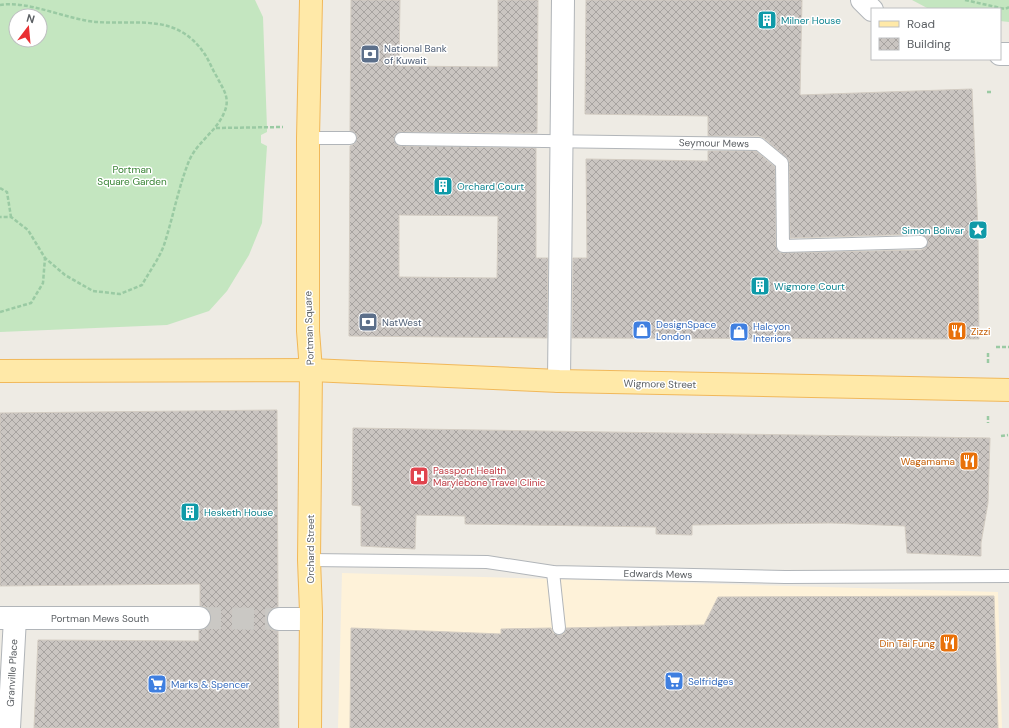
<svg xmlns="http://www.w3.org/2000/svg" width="1009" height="728" viewBox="0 0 1009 728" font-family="'DM Sans',sans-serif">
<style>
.commercial{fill:#fef2d9}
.garden{fill:#c4e6c0;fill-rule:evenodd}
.building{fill:url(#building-cross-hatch);stroke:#d3ccc2;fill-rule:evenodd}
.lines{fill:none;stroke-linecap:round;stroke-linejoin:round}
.street-tunnel{stroke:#cac8c4;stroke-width:22;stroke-dasharray:22 11;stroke-linecap:butt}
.lane-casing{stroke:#b1b5b9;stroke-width:14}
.street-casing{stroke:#b1b5b9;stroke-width:24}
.primary-casing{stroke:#f1b85a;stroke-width:24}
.path{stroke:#9acaa3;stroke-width:2.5;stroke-dasharray:4 2;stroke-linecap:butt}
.lane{stroke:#fff;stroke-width:12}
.street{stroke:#fff;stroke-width:22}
.primary{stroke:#ffe9a8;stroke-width:22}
.labels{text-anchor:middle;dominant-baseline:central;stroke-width:3;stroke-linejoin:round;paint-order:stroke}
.culture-label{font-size:10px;fill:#0d838f;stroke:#fff;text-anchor:start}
.service-label{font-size:10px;fill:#4e5e75;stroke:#fff;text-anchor:start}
.street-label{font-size:10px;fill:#5c6064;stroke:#fff}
.park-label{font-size:10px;fill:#388334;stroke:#fff}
.shop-label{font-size:10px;fill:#366cbe;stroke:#fff;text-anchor:start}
.food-label{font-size:10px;fill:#c56008;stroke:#fff;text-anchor:end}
.health-label{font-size:10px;fill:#be3a42;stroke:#fff;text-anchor:start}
</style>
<defs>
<pattern id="building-cross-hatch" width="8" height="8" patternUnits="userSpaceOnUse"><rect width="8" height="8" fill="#cac5c1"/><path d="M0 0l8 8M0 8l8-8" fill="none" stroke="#a7a3a0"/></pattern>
</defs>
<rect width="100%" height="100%" fill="#eeebe4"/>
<path class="commercial" d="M 342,573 L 998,592 L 1002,728 L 338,728 Z"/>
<g class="garden">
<path d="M 0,0 L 255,0 L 263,17 L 267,128 L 267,132 L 261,135 L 261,143 L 267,146 L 262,223 L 249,255 L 227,291 L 209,311 L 167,325 L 0,332 ZM 16,16 L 40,16 L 40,40 L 16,40 Z"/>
<path d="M 912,0 L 1009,0 L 1009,22 L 1000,21 L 1000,9 L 929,9 Z"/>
</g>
<g class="building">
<path d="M 351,0 L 400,0 L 399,66 L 498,67 L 498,0 L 538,0 L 537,133 L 401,132 L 395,135 L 394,139 L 397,145 L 401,146 L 536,148 L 536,258 L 548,258 L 547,338 L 349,336 L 350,146 L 354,144 L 357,138 L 356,134 L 350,131 ZM 399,215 L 498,216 L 497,278 L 399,277 Z"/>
<path d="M 586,0 L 802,0 L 800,95 L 972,89 L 978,230 L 979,339 L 572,338 L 573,258 L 587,258 L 586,159 L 708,161 L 708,151 L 756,151 L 775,167 L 776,246 L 780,253 L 921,250 L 925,248 L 928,242 L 927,238 L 921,234 L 790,238 L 789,160 L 764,138 L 759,136 L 708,136 L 708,116 L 585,114 Z"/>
<path d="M 277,410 L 278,607 L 268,612 L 267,619 L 268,626 L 272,630 L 278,631 L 279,728 L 34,728 L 38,640 L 199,641 L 199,630 L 205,629 L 210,625 L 211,618 L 210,611 L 206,607 L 200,606 L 200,584 L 0,586 L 0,413 Z"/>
<path d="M 353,428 L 990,438 L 988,503 L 981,543 L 981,556 L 907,553 L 905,526 L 831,523 L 692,525 L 692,535 L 656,534 L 656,527 L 465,524 L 465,516 L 416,515 L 415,549 L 361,546 L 361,506 L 352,505 Z"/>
<path d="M 994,596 L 998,728 L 350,728 L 351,628 L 501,634 L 501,629 L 551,628 L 553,633 L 559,635 L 564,634 L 566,628 L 704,625 L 718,597 Z"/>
</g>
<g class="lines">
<path class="street-tunnel" d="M 199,618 L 279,619"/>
<defs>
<g id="lane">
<path d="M 308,138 L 350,138"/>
<path d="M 401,139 L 759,144 L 782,163 L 783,246 L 921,242"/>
<path d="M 309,560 L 487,562 L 553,572 L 785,577 L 1009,576"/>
<path d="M 553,572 L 559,628"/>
</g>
<g id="street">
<path d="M 862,0 L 872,10"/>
<path d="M 1000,54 L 1009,54"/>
<path d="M 559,381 L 563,0"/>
<path d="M 0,618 L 199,618"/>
<path d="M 279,619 L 311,619"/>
<path d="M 9,728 L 15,618"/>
</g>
<g id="primary">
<path d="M 0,371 L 311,370 L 559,381 L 1009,390"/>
<path d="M 310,728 L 311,612 L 309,560 L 311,370 L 308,331 L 308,138 L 311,0"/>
</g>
</defs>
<use href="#lane" class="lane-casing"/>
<use href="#street" class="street-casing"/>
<use href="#primary" class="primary-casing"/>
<g class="path">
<path d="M 965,0 L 1005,9 L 1009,7"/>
<path d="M 0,5 C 28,0 68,20 97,22 C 139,25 176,13 204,53 C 209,60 212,69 217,77 C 223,89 231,98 224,113 C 216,132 197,142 189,161 C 178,188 173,218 164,245 C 159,259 149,272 142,285 L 120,294 L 93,291 L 65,275 L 45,258 L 28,230 L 11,217 L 0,217"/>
<path d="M 987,92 L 992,92"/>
<path d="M 216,128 L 283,127"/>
<path d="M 0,188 L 7,192 L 11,217"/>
<path d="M 0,312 L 31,303 L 43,283 L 45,258"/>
<path d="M 996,347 L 1009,347"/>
<path d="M 988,353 L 988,363"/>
<path d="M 988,416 L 988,423"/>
<path d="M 1001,436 L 1008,435"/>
</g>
<use href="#lane" class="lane"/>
<use href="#street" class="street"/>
<use href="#primary" class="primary"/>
</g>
<defs>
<symbol id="building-square" viewBox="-11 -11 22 22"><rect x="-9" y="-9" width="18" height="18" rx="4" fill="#0f9aa8" stroke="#fff"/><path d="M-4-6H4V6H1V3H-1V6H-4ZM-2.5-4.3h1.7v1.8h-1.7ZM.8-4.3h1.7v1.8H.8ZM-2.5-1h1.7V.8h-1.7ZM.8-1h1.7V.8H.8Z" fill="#fff"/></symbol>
<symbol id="bank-square" viewBox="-11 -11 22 22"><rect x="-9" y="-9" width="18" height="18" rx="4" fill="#5c6f8a" stroke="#fff"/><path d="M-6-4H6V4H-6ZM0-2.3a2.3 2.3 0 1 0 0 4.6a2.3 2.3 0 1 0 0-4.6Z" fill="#fff"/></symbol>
<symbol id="sight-square" viewBox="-11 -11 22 22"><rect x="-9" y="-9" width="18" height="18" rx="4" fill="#0f9aa8" stroke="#fff"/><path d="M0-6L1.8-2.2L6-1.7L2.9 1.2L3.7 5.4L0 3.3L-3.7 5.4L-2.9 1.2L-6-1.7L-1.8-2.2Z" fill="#fff"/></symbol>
<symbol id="shop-square" viewBox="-11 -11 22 22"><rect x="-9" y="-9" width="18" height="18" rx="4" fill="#3f7fe0" stroke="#fff"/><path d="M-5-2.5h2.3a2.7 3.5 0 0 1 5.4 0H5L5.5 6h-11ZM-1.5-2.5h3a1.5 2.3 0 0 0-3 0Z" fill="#fff"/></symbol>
<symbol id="restaurant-square" viewBox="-11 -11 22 22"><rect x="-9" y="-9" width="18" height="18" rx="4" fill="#e8710a" stroke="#fff"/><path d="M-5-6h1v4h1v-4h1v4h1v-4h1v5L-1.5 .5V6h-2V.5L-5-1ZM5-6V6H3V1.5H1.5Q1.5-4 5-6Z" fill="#fff"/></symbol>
<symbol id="hospital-square" viewBox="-11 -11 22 22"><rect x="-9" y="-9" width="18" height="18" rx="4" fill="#e0444e" stroke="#fff"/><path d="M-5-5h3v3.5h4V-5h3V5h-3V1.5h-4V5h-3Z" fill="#fff"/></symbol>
<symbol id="supermarket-square" viewBox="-11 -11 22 22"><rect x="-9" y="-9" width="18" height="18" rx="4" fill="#3f7fe0" stroke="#fff"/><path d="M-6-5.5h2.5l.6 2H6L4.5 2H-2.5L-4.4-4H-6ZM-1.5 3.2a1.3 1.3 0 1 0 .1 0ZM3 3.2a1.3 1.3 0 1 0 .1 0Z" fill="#fff"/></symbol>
</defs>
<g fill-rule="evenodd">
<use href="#building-square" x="756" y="9" width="22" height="22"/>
<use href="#bank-square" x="359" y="43" width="22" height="22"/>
<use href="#building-square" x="432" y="175" width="22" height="22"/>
<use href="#sight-square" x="967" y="219" width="22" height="22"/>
<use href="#building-square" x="749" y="275" width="22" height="22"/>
<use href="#bank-square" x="357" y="311" width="22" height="22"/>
<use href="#shop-square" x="631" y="319" width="22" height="22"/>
<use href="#restaurant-square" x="946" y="320" width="22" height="22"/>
<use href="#shop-square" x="728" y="321" width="22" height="22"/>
<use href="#restaurant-square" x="958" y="450" width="22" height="22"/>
<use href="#hospital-square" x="408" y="465" width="22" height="22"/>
<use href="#building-square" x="179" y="501" width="22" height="22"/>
<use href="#restaurant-square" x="938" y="632" width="22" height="22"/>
<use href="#supermarket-square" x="663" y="670" width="22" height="22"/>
<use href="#supermarket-square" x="146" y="673" width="22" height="22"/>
</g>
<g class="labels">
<g class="culture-label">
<text x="781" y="20">Milner House</text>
<text x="457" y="186">Orchard Court</text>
<text x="964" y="230" text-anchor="end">Simon Bolivar</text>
<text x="774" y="286">Wigmore Court</text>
<text x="204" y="512">Hesketh House</text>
</g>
<g class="service-label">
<text x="384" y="48">National Bank<tspan x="384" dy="12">of Kuwait</tspan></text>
<text x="382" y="322">NatWest</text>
</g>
<g class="street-label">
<text transform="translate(714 143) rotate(1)">Seymour Mews</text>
<text transform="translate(309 328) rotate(-92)">Portman Square</text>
<text transform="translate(660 384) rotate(1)">Wigmore Street</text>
<text transform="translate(310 549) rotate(-90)">Orchard Street</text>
<text transform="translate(658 574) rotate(1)">Edwards Mews</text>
<text x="100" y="618">Portman Mews South</text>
<text transform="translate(12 673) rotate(-87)">Granville Place</text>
</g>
<g class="park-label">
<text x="132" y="169">Portman<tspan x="132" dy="12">Square Garden</tspan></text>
</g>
<g class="shop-label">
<text x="656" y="324">DesignSpace<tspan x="656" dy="12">London</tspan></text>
<text x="753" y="326">Halcyon<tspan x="753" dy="12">Interiors</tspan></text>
<text x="688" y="681">Selfridges</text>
<text x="171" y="684">Marks &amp; Spencer</text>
</g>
<g class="food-label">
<text x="971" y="331" text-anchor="start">Zizzi</text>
<text x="955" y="461">Wagamama</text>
<text x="935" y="643">Din Tai Fung</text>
</g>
<g class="health-label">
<text x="433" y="470">Passport Health<tspan x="433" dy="12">Marylebone Travel Clinic</tspan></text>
</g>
</g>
<rect x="871" y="8" width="130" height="52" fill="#ffffff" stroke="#bebfc1"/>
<rect x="879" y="21" width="20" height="6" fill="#ffe9a8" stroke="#bebfc1"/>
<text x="907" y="28" font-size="12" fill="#5c6064">Road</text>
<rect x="879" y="38" width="20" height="12" fill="url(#building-cross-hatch)" stroke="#bebfc1"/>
<text x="907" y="48" font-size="12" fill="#5c6064">Building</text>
<g transform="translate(28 28) rotate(16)"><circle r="19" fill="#ffffff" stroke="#bebfc1"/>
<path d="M0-3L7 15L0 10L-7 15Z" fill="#e92f32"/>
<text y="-6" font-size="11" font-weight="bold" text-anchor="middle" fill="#5c6064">N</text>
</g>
</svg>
